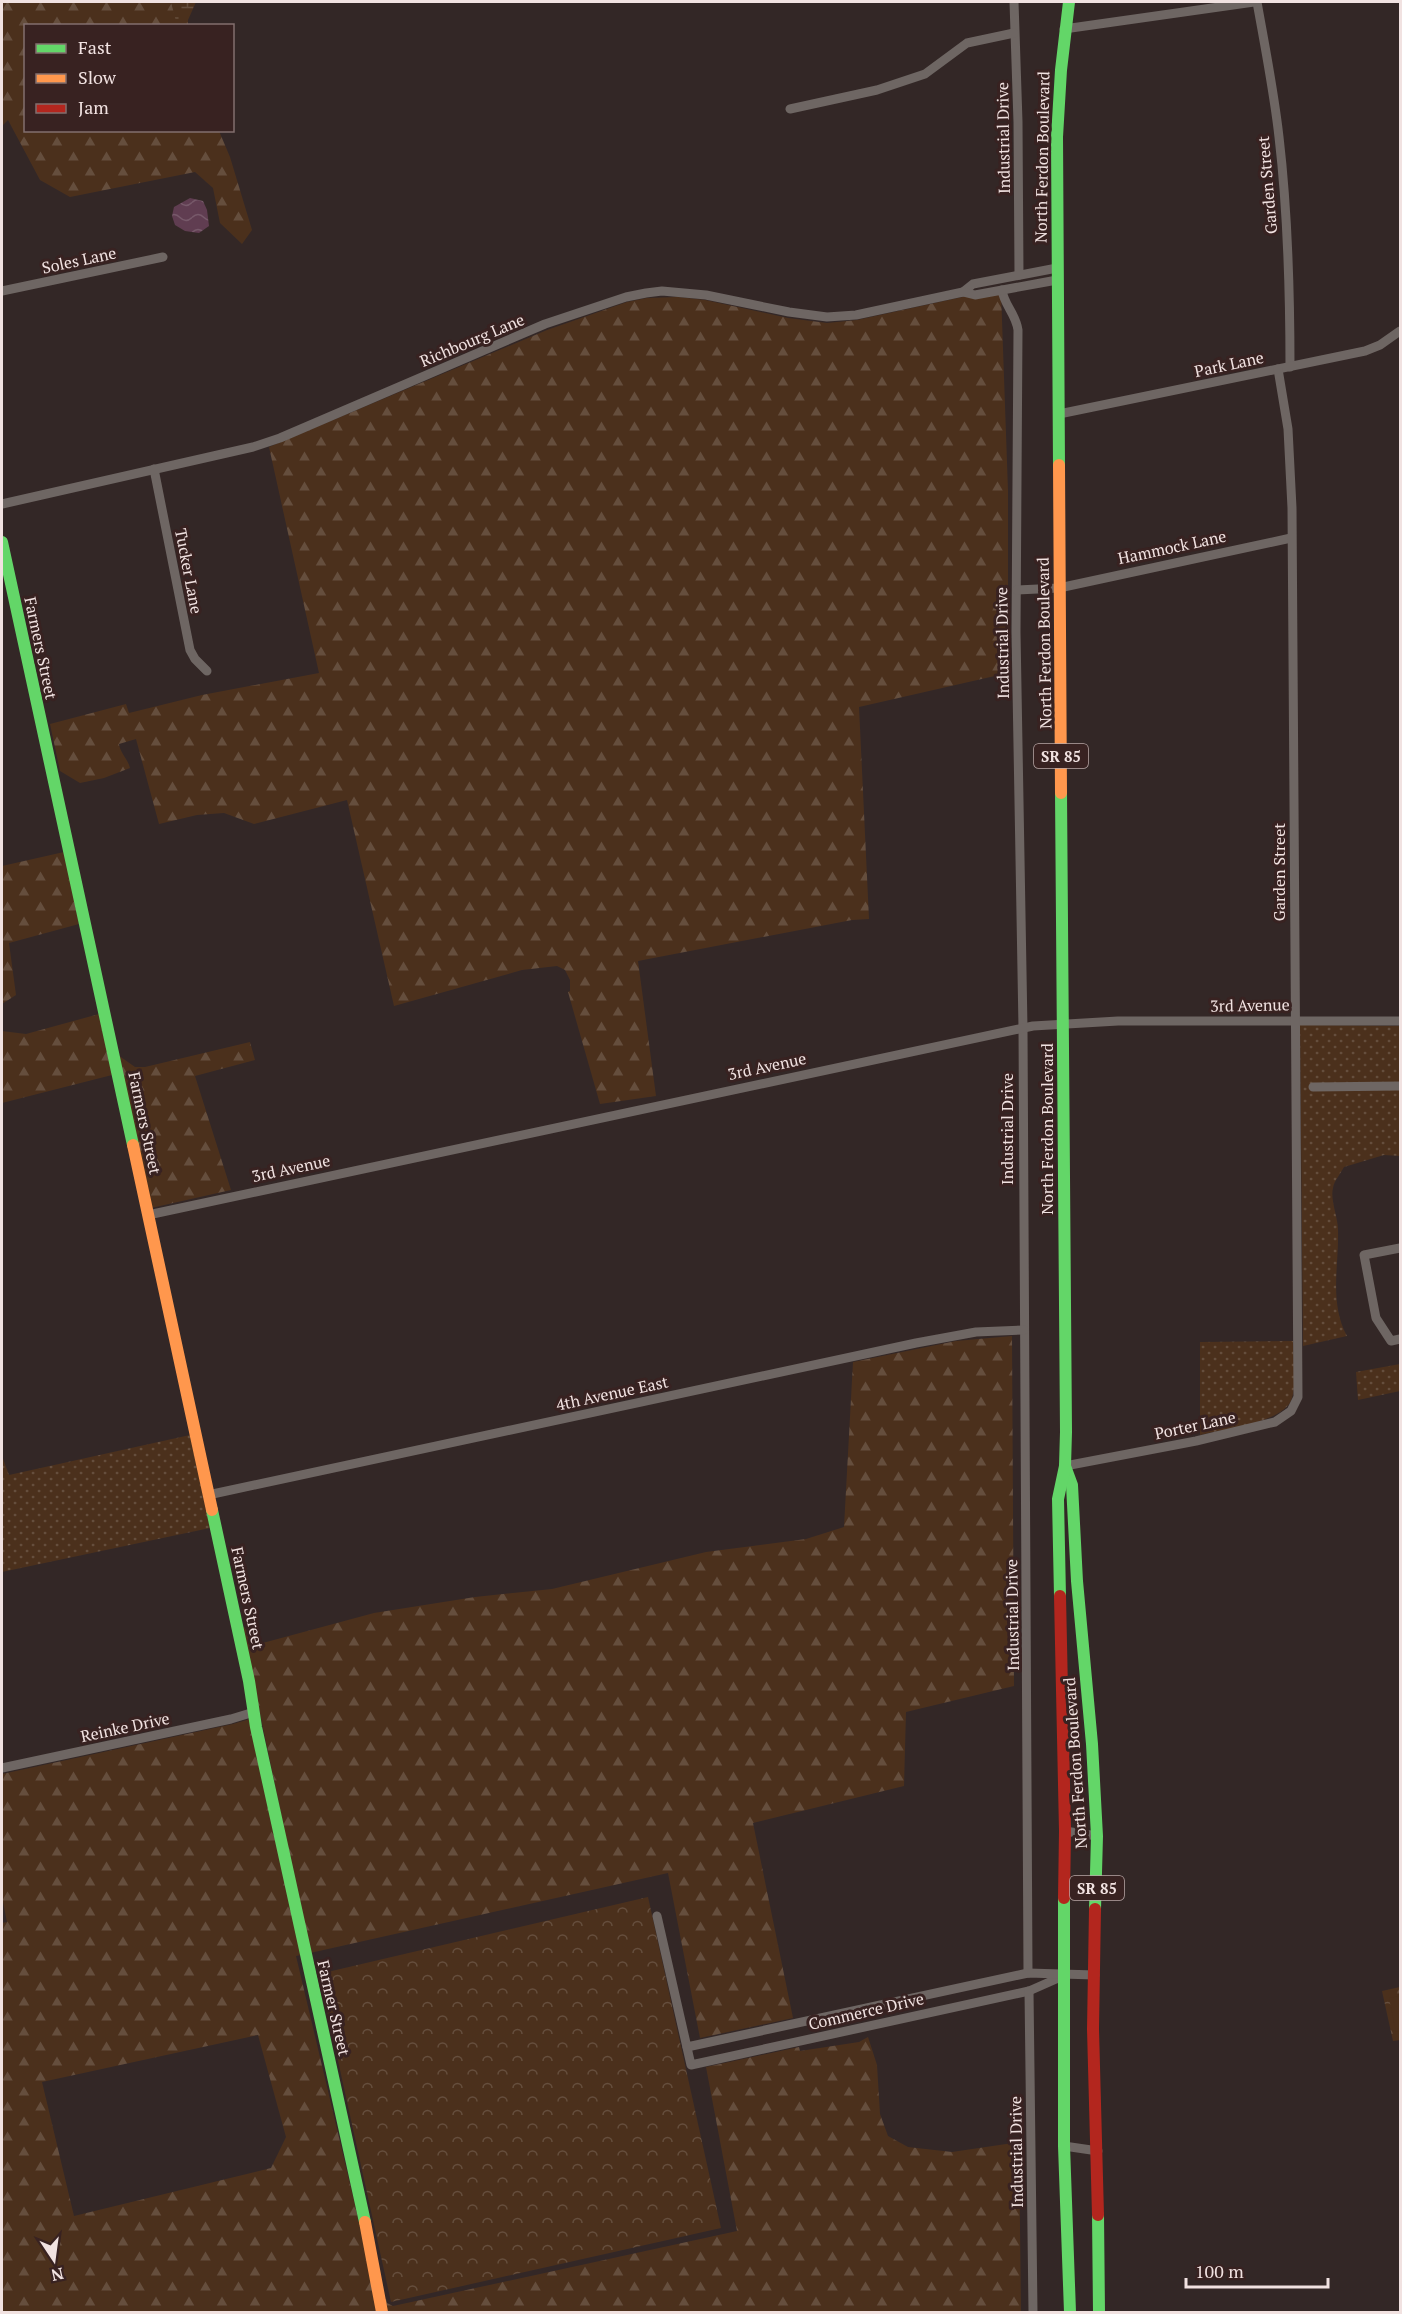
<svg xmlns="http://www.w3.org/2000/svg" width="1402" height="2314" viewBox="0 0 1402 2314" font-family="'PT Serif',serif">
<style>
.grass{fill:url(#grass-dots)}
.forest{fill:url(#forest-firs);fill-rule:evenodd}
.wetland{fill:url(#wetland-marsh)}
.park{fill:url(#park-crowns)}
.garden{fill:#4b301c}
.water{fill:url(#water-waves)}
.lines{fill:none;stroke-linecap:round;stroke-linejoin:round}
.street{stroke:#6e6663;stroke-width:9}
.fast{stroke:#63d668;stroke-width:12}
.slow{stroke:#ff974d;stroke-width:12}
.jam{stroke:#b3261e;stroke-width:12}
.labels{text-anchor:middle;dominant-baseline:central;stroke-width:6;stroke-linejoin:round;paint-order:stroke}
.shield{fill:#382221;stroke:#baa8a7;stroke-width:1.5}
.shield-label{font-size:15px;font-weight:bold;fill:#f1e2e1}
.street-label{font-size:16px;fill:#f1e2e1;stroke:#382221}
</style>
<defs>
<pattern id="grass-dots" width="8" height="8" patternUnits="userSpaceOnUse" patternTransform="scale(1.5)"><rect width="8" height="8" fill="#4b301c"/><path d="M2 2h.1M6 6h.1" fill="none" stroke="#654e3d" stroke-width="1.8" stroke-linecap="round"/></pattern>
<pattern id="forest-firs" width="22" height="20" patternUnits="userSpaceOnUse" patternTransform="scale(1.5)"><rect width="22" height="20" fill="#4b301c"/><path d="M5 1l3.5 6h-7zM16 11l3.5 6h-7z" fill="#654e3d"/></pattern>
<pattern id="wetland-marsh" width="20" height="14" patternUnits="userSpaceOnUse" patternTransform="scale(1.5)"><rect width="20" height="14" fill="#4b301c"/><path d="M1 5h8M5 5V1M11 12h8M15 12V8" fill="none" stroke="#654e3d"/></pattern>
<pattern id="park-crowns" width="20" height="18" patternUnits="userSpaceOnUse" patternTransform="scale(1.5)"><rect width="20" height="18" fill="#4b301c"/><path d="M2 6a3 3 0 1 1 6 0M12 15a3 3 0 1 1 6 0" fill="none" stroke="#654e3d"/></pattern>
<pattern id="water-waves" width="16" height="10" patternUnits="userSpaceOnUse" patternTransform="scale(1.5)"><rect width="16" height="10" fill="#603d51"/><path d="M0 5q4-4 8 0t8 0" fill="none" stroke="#77596a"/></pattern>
</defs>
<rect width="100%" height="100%" fill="#332726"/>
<g class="grass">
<path d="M 1300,1025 L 1400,1026 L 1400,1156 L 1384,1155 L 1344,1167 C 1341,1173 1334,1181 1333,1188 C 1330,1200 1338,1217 1338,1230 C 1339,1267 1329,1302 1347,1336 L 1303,1346 Z"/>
<path d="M 1293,1341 C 1293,1357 1297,1383 1292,1398 C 1285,1423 1223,1429 1200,1435 L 1200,1342 Z"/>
<path d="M 1400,1364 L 1400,1391 L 1358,1400 L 1356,1372 Z"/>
<path d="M 190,1435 L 210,1528 L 2,1572 L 2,1456 L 9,1475 Z"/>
</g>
<g class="forest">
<path d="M 2,2 L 171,2 L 179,25 L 26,26 L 26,130 L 219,131 L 230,157 L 252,230 L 242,244 L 220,223 L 213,188 L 195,172 L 70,197 L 40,180 L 8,120 L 2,126 Z"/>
<path d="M 1001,292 L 1008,491 L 1008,673 L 859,707 L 869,919 L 852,920 L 638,961 L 656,1096 L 600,1104 L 568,992 L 570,991 L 570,980 L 565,970 L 557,966 L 522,970 L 394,1006 L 347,800 L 254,824 L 224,813 L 197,815 L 159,824 L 136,739 L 119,744 C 120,753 128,759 130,768 L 104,778 L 80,783 L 60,771 L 50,724 L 126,704 L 129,713 L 202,695 L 319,673 L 269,447 L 547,330 L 627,302 L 647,298 L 678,297 L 705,300 L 788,318 L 827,323 L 857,320 L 967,296 Z"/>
<path d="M 64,852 L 79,924 L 9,943 L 16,995 L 2,1004 L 2,866 Z"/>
<path d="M 99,1014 L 112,1075 L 2,1103 L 2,1031 L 26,1034 Z"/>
<path d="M 250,1042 L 255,1060 L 195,1076 L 231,1190 L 151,1208 L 118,1055 L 135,1067 L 145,1067 Z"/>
<path d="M 1012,1336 L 1014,1686 L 906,1712 L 904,1786 L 753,1823 L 793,2018 L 700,2038 L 668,1873 L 310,1953 L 242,1627 L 244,1627 L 259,1644 L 374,1613 L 475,1597 L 552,1589 L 706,1552 L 806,1539 L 844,1527 L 853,1362 L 956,1341 Z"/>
<path d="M 250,1719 L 301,1955 L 296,1956 L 364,2243 L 377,2312 L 2,2312 L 2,1923 L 7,1922 L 2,1897 L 2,1774 L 233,1724 ZM 258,2035 L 286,2137 L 271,2168 L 74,2216 L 42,2082 Z"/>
<path d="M 868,2037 L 877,2065 L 880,2114 L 888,2136 L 908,2147 L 952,2152 L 1019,2142 L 1021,2312 L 387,2312 L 384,2299 L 386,2299 L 387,2303 L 393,2306 L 737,2231 L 706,2067 L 799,2047 L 800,2051 L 859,2042 Z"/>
</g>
<path class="wetland" d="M 171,2 L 196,2 L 188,20 L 188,25 L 177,25 Z"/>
<g class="park">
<path d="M 648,1897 L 721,2228 L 391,2302 L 319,1974 Z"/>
<path d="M 1400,1987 L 1400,2040 L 1393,2041 L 1382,1991 Z"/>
</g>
<path class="garden" d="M 1400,1996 L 1400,2031 L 1396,2032 L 1389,1998 Z"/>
<path class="water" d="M 190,198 L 203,201 L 207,210 L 209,226 L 199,233 L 185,231 L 175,225 L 172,216 L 174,207 Z"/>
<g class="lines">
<g class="street">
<path d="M 1014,2 L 1018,122 L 1019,275"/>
<path d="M 1257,2 C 1265,47 1274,92 1279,137 C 1288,214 1290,290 1290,367"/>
<path d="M 1064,29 L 1254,2"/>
<path d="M 790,109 L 877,90 L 925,74 L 967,43 L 1014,33"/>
<path d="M 1002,290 C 1004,305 1016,314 1018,330 L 1016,632 L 1023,1028 L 1028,1973"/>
<path d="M 2,291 L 163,257"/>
<path d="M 963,292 L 973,284 L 1057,268"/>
<path d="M 1059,414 L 1365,351 L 1380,345 L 1400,331"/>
<path d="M 154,469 L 190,650 L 195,659 L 207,671"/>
<path d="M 2,504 L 253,447 L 280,438 L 545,324 L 626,297 L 646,293 L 662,291 L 706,295 L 789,312 L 827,317 L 856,315 L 963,292 L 975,295 L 1057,280"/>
<path d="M 1017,590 L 1059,588 L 1291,538"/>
<path d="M 1313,1087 L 1400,1086"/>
<path d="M 148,1215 L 1033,1026 L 1118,1021 L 1400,1021"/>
<path d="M 1400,1248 L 1364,1255 L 1376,1318 L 1391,1341 L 1400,1339"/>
<path d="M 1065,1466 L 1196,1441 L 1275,1422 L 1291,1411 L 1298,1397 L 1292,508 L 1288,429 L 1278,369"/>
<path d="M 208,1495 L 916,1343 L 976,1332 L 1024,1330"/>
<path d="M 2,1768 L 231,1719 L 254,1712"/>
<path d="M 1065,1831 L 1097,1836"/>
<path d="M 657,1916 L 691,2065 L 1029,1991 L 1063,1976"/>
<path d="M 1029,1991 L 1033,2312"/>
<path d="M 687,2047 L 1028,1973 L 1095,1975"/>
<path d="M 1064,2146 L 1098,2151"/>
</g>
<g class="fast">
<path d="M 1059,465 L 1057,137 L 1061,70 L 1069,2"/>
<path d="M 2,542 L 133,1145"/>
<path d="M 1065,1466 L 1072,1485 L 1077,1581 L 1092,1744 L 1097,1836 L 1095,1909"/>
<path d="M 212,1510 L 249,1681 L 256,1727 L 365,2222"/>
<path d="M 1060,1596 L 1058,1499 L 1065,1466 L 1066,1432 L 1061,793"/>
<path d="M 1064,1898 L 1064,2146 L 1070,2312"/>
<path d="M 1098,2215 L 1099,2312"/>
</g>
<g class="slow">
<path d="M 1059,465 L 1061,793"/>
<path d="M 133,1145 L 212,1510"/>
<path d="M 365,2222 L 382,2312"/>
</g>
<g class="jam">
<path d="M 1060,1596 L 1065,1831 L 1064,1898"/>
<path d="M 1095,1909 L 1093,2029 L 1098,2215"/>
</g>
</g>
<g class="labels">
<g class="shield">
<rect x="1034" y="744" width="54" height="24" rx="4.5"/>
<rect x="1070" y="1876" width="54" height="24" rx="4.5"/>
</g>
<g class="shield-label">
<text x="1061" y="756">SR 85</text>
<text x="1097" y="1888">SR 85</text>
</g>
<g class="street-label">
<text transform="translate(1003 138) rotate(-91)">Industrial Drive</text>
<text transform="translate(1042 157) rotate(-89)">North Ferdon Boulevard</text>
<text transform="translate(1267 185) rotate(-95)">Garden Street</text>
<text transform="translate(79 260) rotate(-12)">Soles Lane</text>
<text transform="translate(472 340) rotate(-23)">Richbourg Lane</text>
<text transform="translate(1229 364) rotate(-12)">Park Lane</text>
<text transform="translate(1172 547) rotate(-12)">Hammock Lane</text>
<text transform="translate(189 571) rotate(79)">Tucker Lane</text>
<text transform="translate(1002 643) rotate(-91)">Industrial Drive</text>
<text transform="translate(1044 643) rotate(-91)">North Ferdon Boulevard</text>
<text transform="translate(41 648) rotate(78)">Farmers Street</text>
<text transform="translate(1279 872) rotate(-90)">Garden Street</text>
<text transform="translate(1250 1005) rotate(-1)">3rd Avenue</text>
<text transform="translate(767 1066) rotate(-12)">3rd Avenue</text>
<text transform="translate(145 1123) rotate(78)">Farmers Street</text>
<text transform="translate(1007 1129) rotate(-90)">Industrial Drive</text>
<text transform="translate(1047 1129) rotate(-90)">North Ferdon Boulevard</text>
<text transform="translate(291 1168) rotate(-12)">3rd Avenue</text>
<text transform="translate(612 1393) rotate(-12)">4th Avenue East</text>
<text transform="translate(1195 1425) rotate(-12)">Porter Lane</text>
<text transform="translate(248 1598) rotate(78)">Farmers Street</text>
<text transform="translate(1012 1615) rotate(-91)">Industrial Drive</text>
<text transform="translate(125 1727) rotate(-12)">Reinke Drive</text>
<text transform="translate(1075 1763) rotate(-94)">North Ferdon Boulevard</text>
<text transform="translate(334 2008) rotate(77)">Farmer Street</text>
<text transform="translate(866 2011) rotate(-13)">Commerce Drive</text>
<text transform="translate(1016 2152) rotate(-91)">Industrial Drive</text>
</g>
</g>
<rect width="1402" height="2314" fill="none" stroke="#f1e2e1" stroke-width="6"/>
<rect x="24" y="24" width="210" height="108" fill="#382221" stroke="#826f6e" stroke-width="1.5"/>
<rect x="36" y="44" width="30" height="9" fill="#63d668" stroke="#826f6e" stroke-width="1.5"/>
<text x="78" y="54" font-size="18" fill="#f1e2e1">Fast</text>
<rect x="36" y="74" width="30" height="9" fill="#ff974d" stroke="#826f6e" stroke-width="1.5"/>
<text x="78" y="84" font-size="18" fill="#f1e2e1">Slow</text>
<rect x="36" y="104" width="30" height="9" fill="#b3261e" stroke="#826f6e" stroke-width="1.5"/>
<text x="78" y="114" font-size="18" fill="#f1e2e1">Jam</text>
<g transform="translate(54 2260) rotate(167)" stroke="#382221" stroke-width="4.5" paint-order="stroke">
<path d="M0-4.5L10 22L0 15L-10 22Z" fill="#f1e2e1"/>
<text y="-9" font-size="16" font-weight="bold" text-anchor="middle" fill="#f1e2e1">N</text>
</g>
<path d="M1186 2278v9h142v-9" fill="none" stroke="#f1e2e1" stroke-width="3"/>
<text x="1195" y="2278" font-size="18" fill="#f1e2e1" stroke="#382221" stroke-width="4.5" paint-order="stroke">100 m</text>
</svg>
